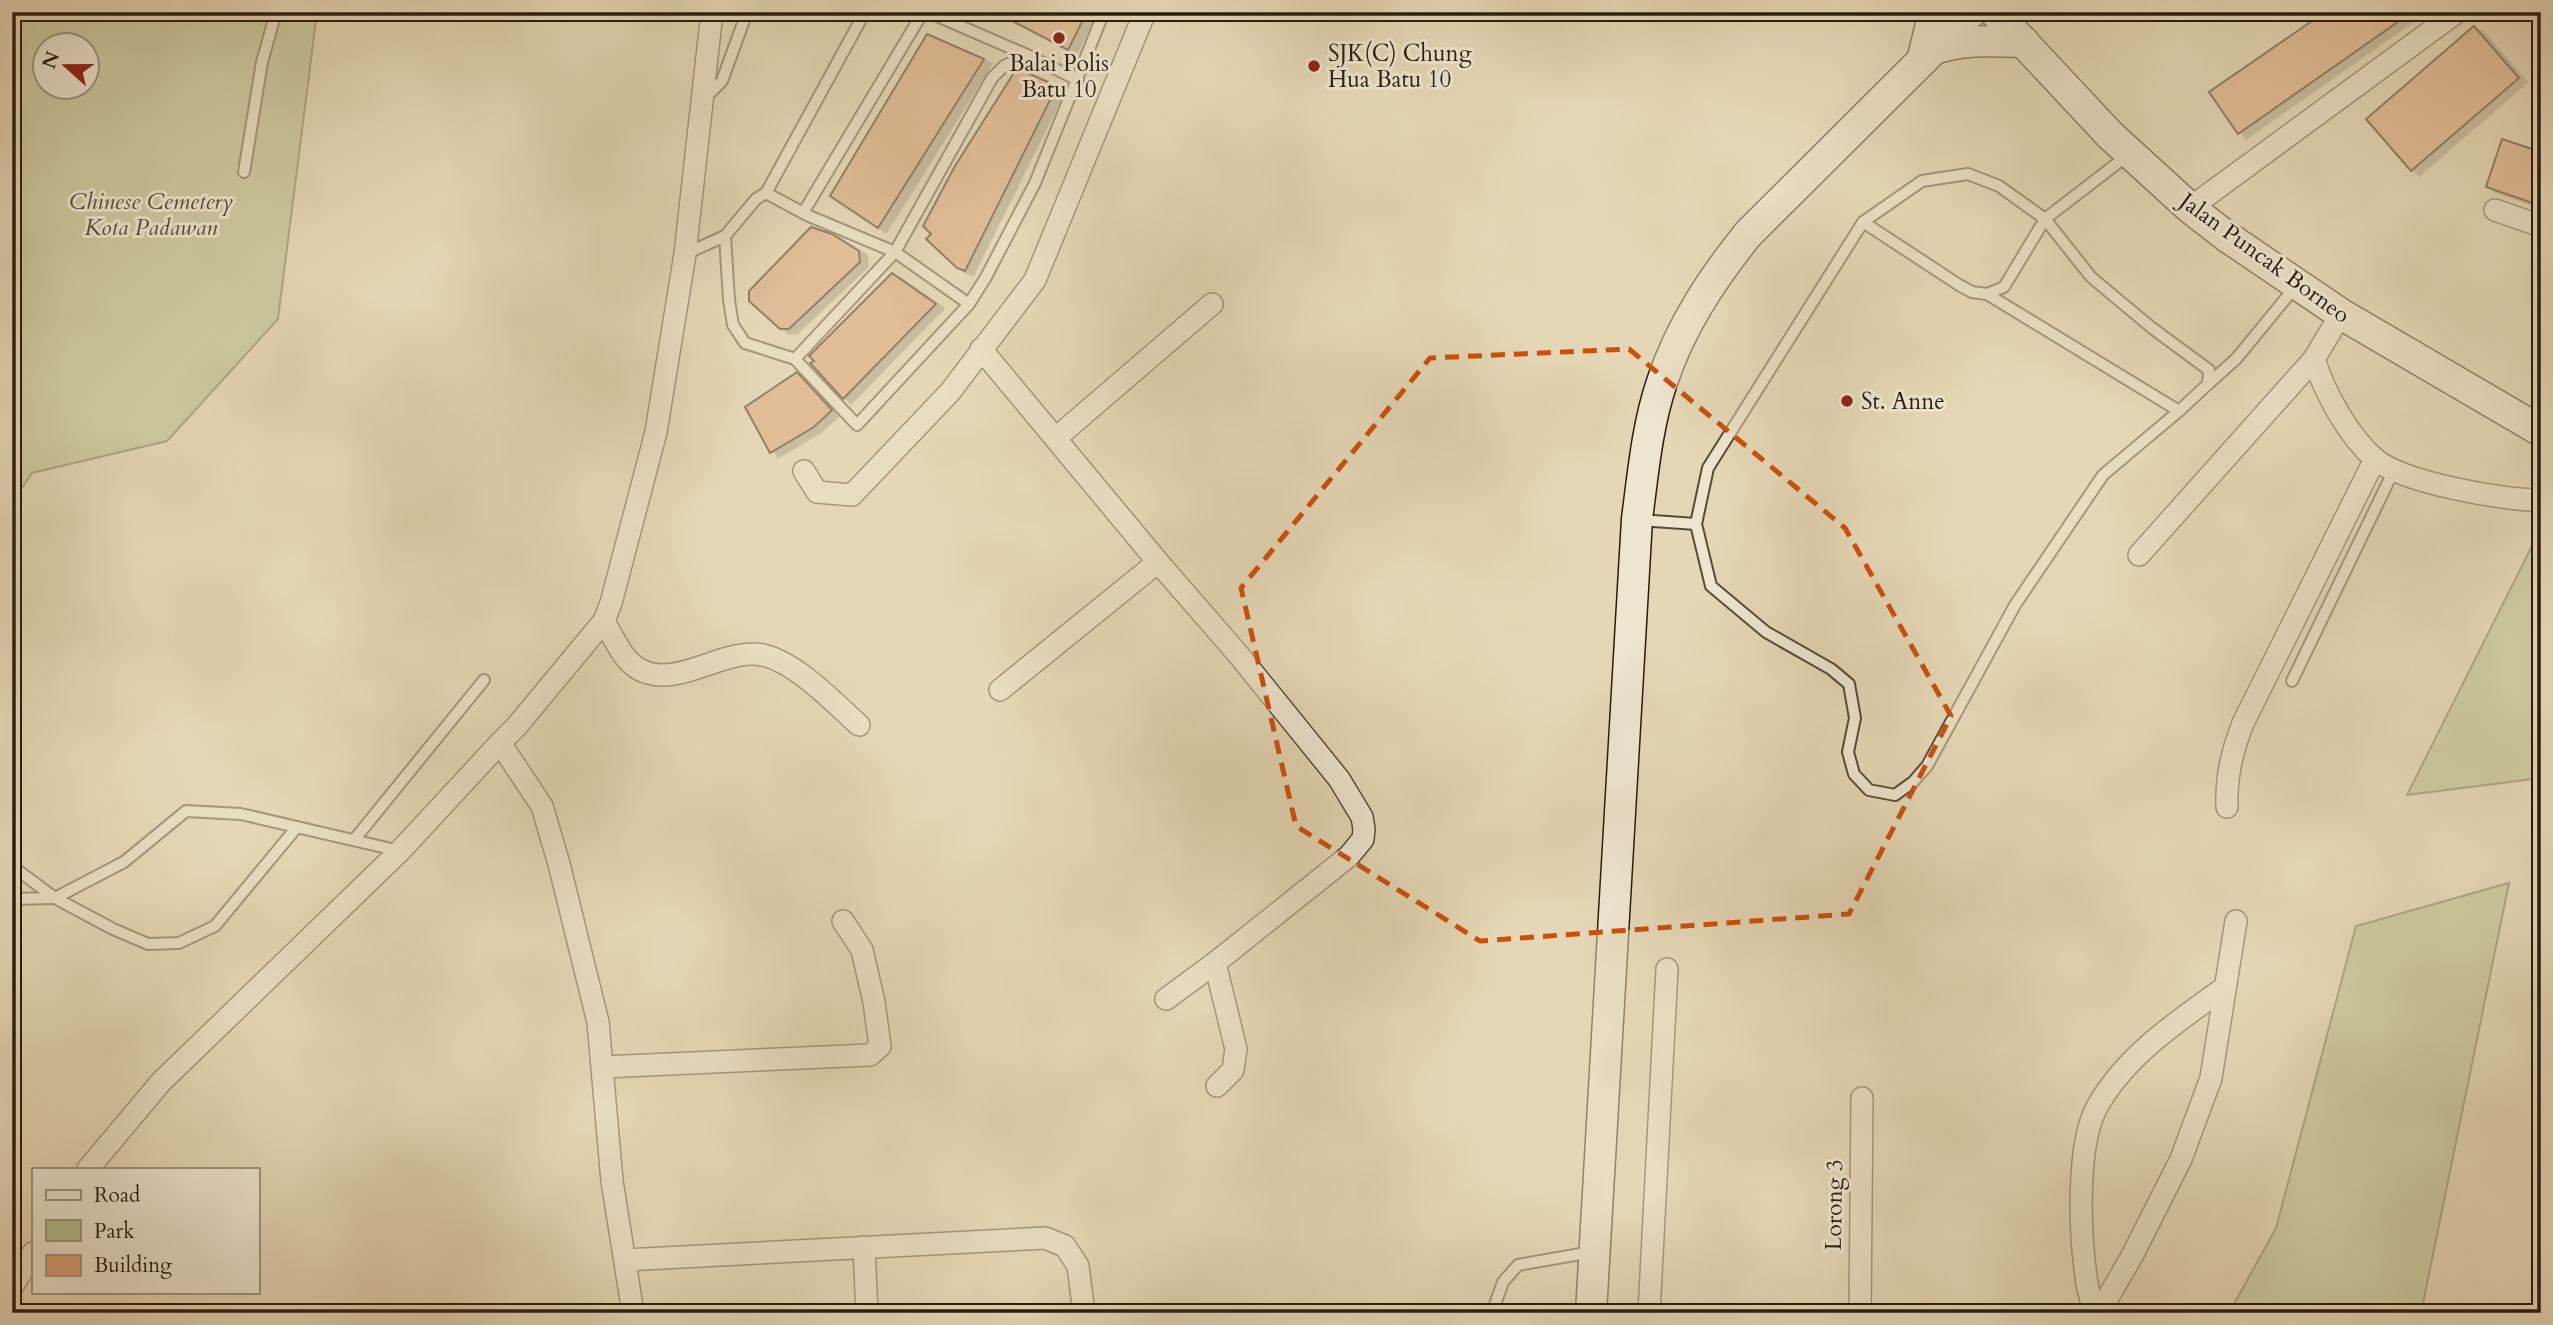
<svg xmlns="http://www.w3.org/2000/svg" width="2553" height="1325" viewBox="0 0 2553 1325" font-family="Cardo,serif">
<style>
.green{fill:#b4be8e;stroke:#6e6d4f;stroke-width:2;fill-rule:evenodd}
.building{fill:#dba076;stroke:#291c10;stroke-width:2;filter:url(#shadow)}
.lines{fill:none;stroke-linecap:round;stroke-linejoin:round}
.lane-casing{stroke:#584b39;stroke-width:14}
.street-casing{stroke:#584b39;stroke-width:24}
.secondary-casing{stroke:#291c10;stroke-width:33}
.lane{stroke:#eee5cf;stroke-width:10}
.street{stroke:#eee5cf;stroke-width:21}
.secondary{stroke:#eee5cf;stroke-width:30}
.marked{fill:none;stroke:#cb500d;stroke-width:5;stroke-dasharray:14 9;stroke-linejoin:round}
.poi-dot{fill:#8f2418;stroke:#eee5cf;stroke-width:2.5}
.labels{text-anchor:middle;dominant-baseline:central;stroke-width:6;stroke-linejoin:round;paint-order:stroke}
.poi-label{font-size:23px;fill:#291c10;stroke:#eee5cf;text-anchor:start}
.park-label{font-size:23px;font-style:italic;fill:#534d36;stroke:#eee5cf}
.street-label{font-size:23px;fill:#291c10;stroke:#eee5cf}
</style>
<defs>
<filter id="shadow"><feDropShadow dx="8" dy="4.5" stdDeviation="0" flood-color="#0004"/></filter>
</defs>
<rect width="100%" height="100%" fill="#e5d7b5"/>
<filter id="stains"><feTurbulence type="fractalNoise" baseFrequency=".00286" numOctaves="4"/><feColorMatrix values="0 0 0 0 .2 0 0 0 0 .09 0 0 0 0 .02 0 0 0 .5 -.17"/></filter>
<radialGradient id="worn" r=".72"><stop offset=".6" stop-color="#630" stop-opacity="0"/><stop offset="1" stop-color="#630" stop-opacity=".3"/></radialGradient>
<g class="green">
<path d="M 12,12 L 317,12 L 278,319 L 167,441 L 32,473 L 12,503 ZM 46,46 L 88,46 L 88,88 L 46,88 Z"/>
<path d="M 2541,528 L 2541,778 L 2407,795 Z"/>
<path d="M 2509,883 L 2421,1313 L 2229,1313 L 2276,1228 L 2356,926 Z"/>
</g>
<g class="building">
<path d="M 995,12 L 1087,12 L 1068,50 Z"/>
<path d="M 2325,12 L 2412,12 L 2238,134 L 2209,92 Z"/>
<path d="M 2474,26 L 2519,78 L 2411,171 L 2366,119 Z"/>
<path d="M 927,34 L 984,59 L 878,228 L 830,196 Z"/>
<path d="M 1017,68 L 1057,86 L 965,271 L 957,268 L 926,239 L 931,234 L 923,226 L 955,166 Z"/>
<path d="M 2502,139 L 2541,152 L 2541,206 L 2486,187 Z"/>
<path d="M 811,227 L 832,234 L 859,251 L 860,262 L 789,329 L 780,329 L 749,301 L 749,291 Z"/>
<path d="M 892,273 L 936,304 L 843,399 L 810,363 L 814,361 L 809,356 Z"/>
<path d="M 797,372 L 832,410 L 814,427 L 770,453 L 745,407 Z"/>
</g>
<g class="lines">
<defs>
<g id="lane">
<path d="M 928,12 L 1027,55"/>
<path d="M 704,99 L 722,81 L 747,12"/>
<path d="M 244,172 L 262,62 L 276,12"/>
<path d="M 1968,174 L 1999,186 L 2045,219 L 2091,277 L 2152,328 L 2209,370 L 2208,384 L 2179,411 L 2103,475 L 2015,605 L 1927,766 L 1913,782 L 1895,795 L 1869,790 L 1854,774 L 1848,752 L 1855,718 L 1849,684 L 1831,669 L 1766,632 L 1711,586 L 1696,524 L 1708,468 L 1863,222 L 1922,181 Z"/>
<path d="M 766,193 L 865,12"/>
<path d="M 803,213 L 923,12"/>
<path d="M 1863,222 L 1959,285 L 1972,292 L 1987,294 L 2004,287 L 2045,219 L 2128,155"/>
<path d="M 725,236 L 729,300 L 733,325 L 745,343 L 795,359 L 857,425 L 969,304 L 986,277 L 1035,183 L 1104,12"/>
<path d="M 685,254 L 725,236 L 756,199 L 766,193 L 809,216 L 895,252 L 969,304"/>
<path d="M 1987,294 L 2179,411"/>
<path d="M 795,359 L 895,252 L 992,78 L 1004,66 L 1027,55 L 1078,80"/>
<path d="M 2208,384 L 2236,359 L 2296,286"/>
<path d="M 1639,520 L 1696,524"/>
<path d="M 2292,681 L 2394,470"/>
<path d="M 354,840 L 484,680"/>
<path d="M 12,866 L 55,898 L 113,929 L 148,944 L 179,943 L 215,926 L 297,827"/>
<path d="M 12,899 L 55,898 L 124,862 L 186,811 L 241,814 L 400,851"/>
<path d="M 1492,1313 L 1503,1282 L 1518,1265 L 1592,1252"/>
</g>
<g id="street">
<path d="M 2190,208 L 2457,12"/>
<path d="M 2495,210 L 2541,226"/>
<path d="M 2341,314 L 2314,359 C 2324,391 2348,436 2375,459 C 2401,482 2505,501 2541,500"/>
<path d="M 981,349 L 1158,562 L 1237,653 L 1339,779 L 1362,817 L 1364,829 L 1363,839 L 1349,856 L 1215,963 L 1166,999"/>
<path d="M 1056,438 L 1212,304"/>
<path d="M 804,471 L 817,492 L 852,495 L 950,392 L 1035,280 L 1145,12"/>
<path d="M 2139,555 L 2314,359"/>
<path d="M 604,621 C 610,632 616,644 623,654 C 648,690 687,671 721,660 C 733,656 750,652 763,655 C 797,663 833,702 859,725"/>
<path d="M 1000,690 L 1158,562"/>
<path d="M 2227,807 C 2226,776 2232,752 2243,723 L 2375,459"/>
<path d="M 1215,963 L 1236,1049 L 1233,1070 L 1217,1086"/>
<path d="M 603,1067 L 870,1055 L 880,1046 L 874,1002 L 862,950 L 843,921"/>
<path d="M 88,1169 L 161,1082 L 400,851 L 500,743"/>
<path d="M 864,1247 L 867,1313"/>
<path d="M 625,1260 L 1045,1238 L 1065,1246 L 1078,1266 L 1084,1313"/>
<path d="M 12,1287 L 33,1253"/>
<path d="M 633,1313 L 612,1181 L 598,1022 L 559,864 L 542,806 L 500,743 L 516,727 L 604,621 L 611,603 L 656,432 L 685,254 L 712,12"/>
<path d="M 1649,1313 L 1667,969"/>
<path d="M 1860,1313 L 1862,1098"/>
<path d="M 2094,1313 C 2092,1301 2087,1289 2086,1276 C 2080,1234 2076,1145 2097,1107 C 2125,1056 2178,1021 2224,988"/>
<path d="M 2099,1313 L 2132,1256 L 2181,1159 L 2211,1078 L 2236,921"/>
</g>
<g id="secondary">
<path d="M 1995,12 L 2110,135 L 2190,208 L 2226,236 L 2341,314 L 2541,431"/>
<path d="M 1934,49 C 1965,39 1992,41 2024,42"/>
<path d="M 1922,61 L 1934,12"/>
<path d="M 1591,1313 L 1637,519 C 1643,474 1647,426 1662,382 C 1680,327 1712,279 1748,234 L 1971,12"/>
</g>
</defs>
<use href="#lane" class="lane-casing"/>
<use href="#street" class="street-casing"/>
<use href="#secondary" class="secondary-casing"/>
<use href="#lane" class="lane"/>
<use href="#street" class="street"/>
<use href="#secondary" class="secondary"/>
</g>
<path d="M0 0H2553V1325H0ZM 1629,349 L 1845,528 L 1951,716 L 1849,914 L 1480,941 L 1296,826 L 1241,588 L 1430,358 Z" fill="#e5d7b5" fill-opacity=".55" fill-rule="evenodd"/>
<path class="marked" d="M 1629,349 L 1845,528 L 1951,716 L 1849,914 L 1480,941 L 1296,826 L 1241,588 L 1430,358 Z"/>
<g class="poi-dot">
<circle cx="1059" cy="38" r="7"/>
<circle cx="1314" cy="66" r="7"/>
<circle cx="1847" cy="401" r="7"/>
</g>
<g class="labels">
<g class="poi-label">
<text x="1328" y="53">SJK(C) Chung<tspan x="1328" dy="26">Hua Batu 10</tspan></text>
<text x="1059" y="63" text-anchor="middle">Balai Polis<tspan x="1059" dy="26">Batu 10</tspan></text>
<text x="1861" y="401">St. Anne</text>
</g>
<g class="park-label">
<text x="151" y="201">Chinese Cemetery<tspan x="151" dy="26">Kota Padawan</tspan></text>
</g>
<g class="street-label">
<text transform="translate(2265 258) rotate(36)">Jalan Puncak Borneo</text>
<text transform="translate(1834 1205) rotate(-89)">Lorong 3</text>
</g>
</g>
<rect width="2553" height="1325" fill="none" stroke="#e5d7b5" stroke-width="42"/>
<rect x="14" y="14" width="2525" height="1297" fill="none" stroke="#291c10" stroke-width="3.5"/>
<rect x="21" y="21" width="2511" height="1283" fill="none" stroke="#291c10" stroke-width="2"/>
<rect x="32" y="1168" width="228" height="126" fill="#eee5cf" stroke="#9f9583" stroke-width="2"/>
<rect x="46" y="1190" width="35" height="10" fill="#eee5cf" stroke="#9f9583" stroke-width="2"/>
<text x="94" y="1202" font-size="21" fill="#291c10">Road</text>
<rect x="46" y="1220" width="35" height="21" fill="#b4be8e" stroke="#9f9583" stroke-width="2"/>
<text x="94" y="1238" font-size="21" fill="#291c10">Park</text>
<rect x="46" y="1255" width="35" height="21" fill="#dba076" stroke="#9f9583" stroke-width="2"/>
<text x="94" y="1272" font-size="21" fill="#291c10">Building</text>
<g transform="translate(66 66) rotate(291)"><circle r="33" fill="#eee5cf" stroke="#9f9583" stroke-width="2"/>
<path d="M0-5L12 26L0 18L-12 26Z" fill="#8f2418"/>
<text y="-10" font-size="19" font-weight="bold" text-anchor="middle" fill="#291c10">N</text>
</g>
<rect width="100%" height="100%" filter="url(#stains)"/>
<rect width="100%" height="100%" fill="url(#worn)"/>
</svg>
